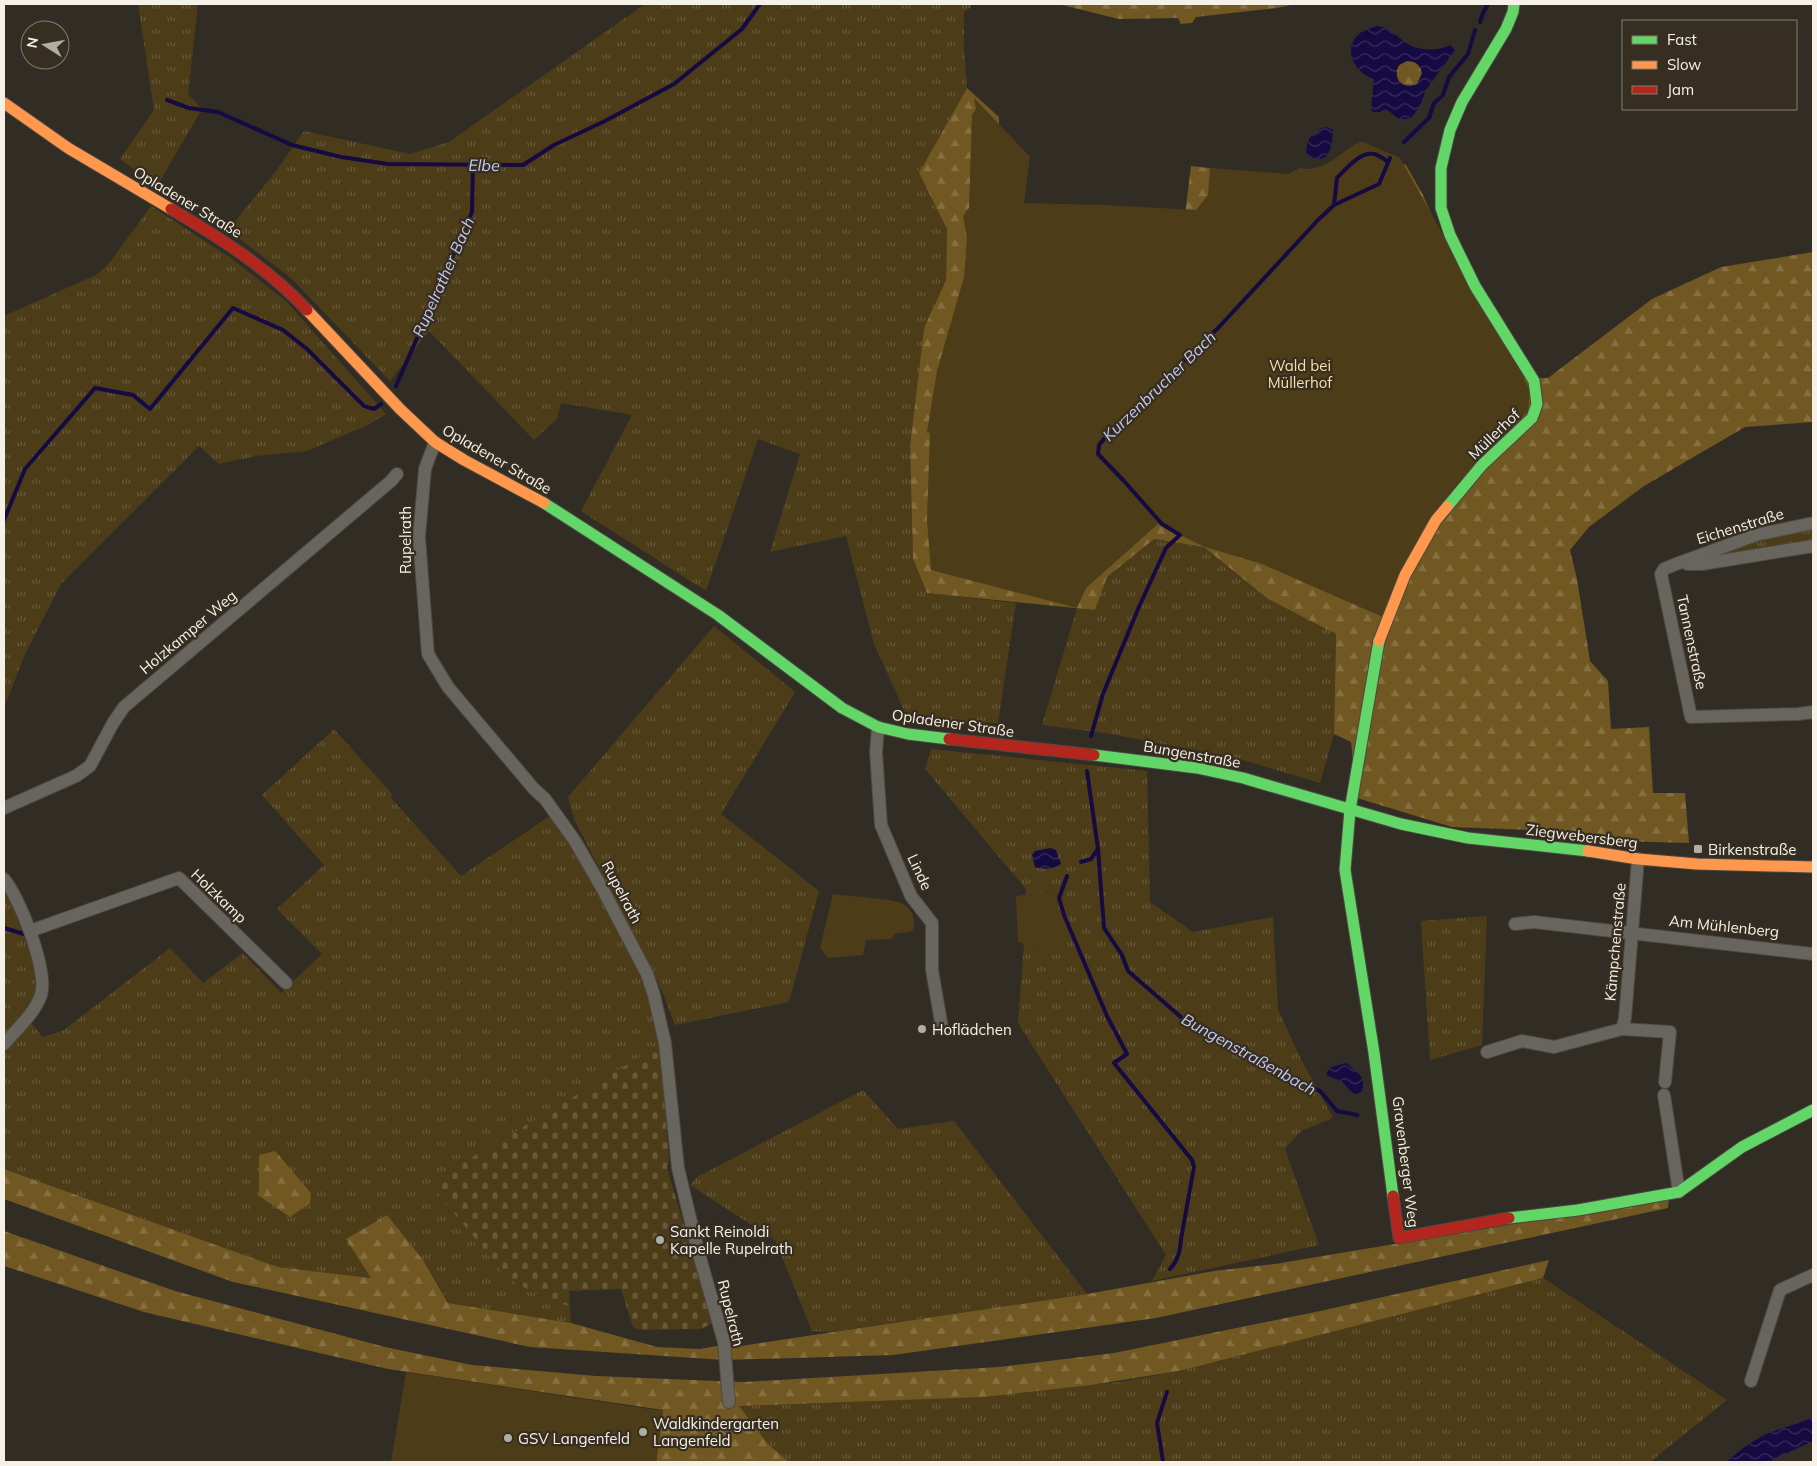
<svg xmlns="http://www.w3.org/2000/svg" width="1817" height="1466" viewBox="0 0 1817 1466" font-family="Mulish,sans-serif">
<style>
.grass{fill:url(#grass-tufts)}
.forest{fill:url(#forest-firs)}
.cemetery{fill:url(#cemetery-stones)}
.green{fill:#4d3c18}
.water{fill:url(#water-waves);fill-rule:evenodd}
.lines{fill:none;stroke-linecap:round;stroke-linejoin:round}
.stream{stroke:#160a42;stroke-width:4}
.street-casing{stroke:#4c4942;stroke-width:14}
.fast-casing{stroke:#4c4942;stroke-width:13}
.slow-casing{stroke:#4c4942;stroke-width:13}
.jam-casing{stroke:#4c4942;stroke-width:13}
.street{stroke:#68645e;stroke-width:12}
.fast{stroke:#63d668;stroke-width:11}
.slow{stroke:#ff974d;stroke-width:11}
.jam{stroke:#b3261e;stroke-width:11}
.poi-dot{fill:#b1aca4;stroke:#362e20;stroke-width:2}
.labels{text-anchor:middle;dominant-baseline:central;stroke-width:4.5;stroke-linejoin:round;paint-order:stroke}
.street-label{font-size:15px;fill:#f6f1e8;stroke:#362e20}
.park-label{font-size:15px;fill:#fddea3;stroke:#362e20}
.poi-label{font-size:15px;fill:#f6f1e8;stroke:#362e20;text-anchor:start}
.water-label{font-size:16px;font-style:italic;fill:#c5c9f0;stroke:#362e20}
</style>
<defs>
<pattern id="grass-tufts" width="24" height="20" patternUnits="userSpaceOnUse" patternTransform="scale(1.25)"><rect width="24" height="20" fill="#4d3c18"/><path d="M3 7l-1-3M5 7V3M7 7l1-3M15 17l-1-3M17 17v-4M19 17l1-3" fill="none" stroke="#67593a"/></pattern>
<pattern id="forest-firs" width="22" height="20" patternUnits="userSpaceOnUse" patternTransform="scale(1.25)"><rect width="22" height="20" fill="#715721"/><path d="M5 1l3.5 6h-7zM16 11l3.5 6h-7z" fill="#867041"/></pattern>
<pattern id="cemetery-stones" width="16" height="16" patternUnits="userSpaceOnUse" patternTransform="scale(1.25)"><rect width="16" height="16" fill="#4d3c18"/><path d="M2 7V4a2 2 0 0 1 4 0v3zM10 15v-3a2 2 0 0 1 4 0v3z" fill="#67593a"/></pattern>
<pattern id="water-waves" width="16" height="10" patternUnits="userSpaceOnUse" patternTransform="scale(1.25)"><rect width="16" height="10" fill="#160a42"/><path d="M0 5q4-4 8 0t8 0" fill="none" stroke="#382e5d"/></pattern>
</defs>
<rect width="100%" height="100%" fill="#312d25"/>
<g class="grass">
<path d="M 138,4 L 198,4 L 188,94 L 202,109 L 157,186 L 120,159 L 154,110 Z"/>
<path d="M 645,4 L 971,4 L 971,7 L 964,12 L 964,47 L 967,88 L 919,173 L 947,229 L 946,280 L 924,328 L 910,446 L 913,559 L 927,593 L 1016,603 L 998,723 L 909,721 L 874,644 L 846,536 L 770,552 L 800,454 L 758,439 L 706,591 L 581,511 L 632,415 L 561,403 L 557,419 L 534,440 L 429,331 L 390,381 L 291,278 L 228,230 L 276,171 L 304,131 L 410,154 L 449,142 Z"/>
<path d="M 151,206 L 231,258 L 287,302 L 386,414 L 368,425 L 307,451 L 256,456 L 219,464 L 199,446 L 61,584 L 26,652 L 4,707 L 4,316 L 98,274 L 110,262 Z"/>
<path d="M 1813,527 L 1813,543 L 1727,557 L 1725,550 L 1780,534 Z"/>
<path d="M 1154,539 L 1204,547 L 1268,599 L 1336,634 L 1334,734 L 1320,783 L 1233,757 L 1105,733 L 1042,725 L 1077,608 L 1095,610 L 1107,577 Z"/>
<path d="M 714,626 L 795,692 L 721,814 L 819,891 L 789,1002 L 675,1025 L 662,991 L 574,819 L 568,797 Z"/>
<path d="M 334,729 L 392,794 L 391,798 L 461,876 L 551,815 L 567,837 L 596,886 L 641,973 L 652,998 L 660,1045 L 508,1278 L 530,1291 L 570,1307 L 571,1323 L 449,1303 L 423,1260 L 371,1278 L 278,1267 L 4,1169 L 4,1053 L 30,1022 L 43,1037 L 64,1030 L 170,948 L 203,983 L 243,953 L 281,993 L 322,954 L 277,909 L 324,865 L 262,795 Z"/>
<path d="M 931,749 L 1147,771 L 1150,902 L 1193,932 L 1273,917 L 1278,1010 L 1302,1061 L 1333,1118 L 1301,1131 L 1285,1149 L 1319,1245 L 1152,1281 L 1166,1255 L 1018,1023 L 1024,944 L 1037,952 L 1053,891 L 1026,895 L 1026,889 L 925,769 Z"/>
<path d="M 7,892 L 34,962 L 36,992 L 18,1020 L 4,1035 L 4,893 Z"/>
<path d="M 1487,916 L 1482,1045 L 1430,1060 L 1421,921 Z"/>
<path d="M 863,1090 L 898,1129 L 954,1121 L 1087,1294 L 832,1332 L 812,1331 L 775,1240 L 690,1185 L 697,1177 Z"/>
<path d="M 1543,1278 L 1727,1400 L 1650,1462 L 789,1462 L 768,1444 L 739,1406 L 985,1397 L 1125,1381 L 1179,1371 Z"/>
</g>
<g class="forest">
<path d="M 1040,4 L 1295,4 L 1277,8 L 1196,17 L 1192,23 L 1181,24 L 1178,18 L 1119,19 L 1062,5 Z"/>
<circle cx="1409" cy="74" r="13"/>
<path d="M 967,88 L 999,117 L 1001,256 L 1184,222 L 1191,166 L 1276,176 L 1401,163 L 1406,165 L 1423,195 L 1463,287 L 1524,378 L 1548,378 L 1652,299 L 1721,267 L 1813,252 L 1813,422 L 1745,427 L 1644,486 L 1589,527 L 1570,550 L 1577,579 L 1590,661 L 1608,681 L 1611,729 L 1649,727 L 1653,793 L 1685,793 L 1689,843 L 1619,841 L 1558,831 L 1452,827 L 1357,798 L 1351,742 L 1334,734 L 1336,634 L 1268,599 L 1204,547 L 1154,539 L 1107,577 L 1095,610 L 927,593 L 913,559 L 910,446 L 924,328 L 946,280 L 947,229 L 919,173 Z"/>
<path d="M 275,1151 L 311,1193 L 310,1203 L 290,1217 L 259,1196 L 259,1155 Z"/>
<path d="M 4,1169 L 278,1267 L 371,1278 L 346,1239 L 387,1215 L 423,1260 L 448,1303 L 571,1323 L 657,1347 L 700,1349 L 722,1345 L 727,1348 L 1087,1294 L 1214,1271 L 1275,1264 L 1669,1198 L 1668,1208 L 1156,1318 L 893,1355 L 724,1360 L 530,1347 L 233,1282 L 4,1199 Z"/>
<path d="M 4,1231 L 175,1291 L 385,1347 L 472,1365 L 596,1376 L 743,1382 L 999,1367 L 1114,1353 L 1320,1311 L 1549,1260 L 1543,1278 L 1179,1371 L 1091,1385 L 985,1397 L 739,1406 L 768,1444 L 789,1462 L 656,1462 L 663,1410 L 388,1369 L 144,1312 L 4,1266 Z"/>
</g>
<path class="cemetery" d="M 660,1045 L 669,1159 L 667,1168 L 713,1323 L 701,1329 L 641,1330 L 633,1327 L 621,1289 L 569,1291 L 570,1307 L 530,1291 L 508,1278 L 429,1183 Z"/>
<g class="green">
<path d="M 974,98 L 1030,157 L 1024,203 L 1104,205 L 1196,210 L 1208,195 L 1210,168 L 1288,174 L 1300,168 C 1324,174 1342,150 1361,141 L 1400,158 L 1530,390 L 1528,411 L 1463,481 L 1385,618 L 1262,564 L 1202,546 L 1158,524 L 1086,588 L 1077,608 L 931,570 L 927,520 L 930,433 L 927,432 L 937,371 L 964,277 L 967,238 L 963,216 L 969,208 L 972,115 L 976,109 Z"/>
<path d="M 1054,891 L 1067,947 L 1037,952 L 1018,941 L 1016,896 Z"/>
<path d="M 833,894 C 845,896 896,899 903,904 C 913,910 916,920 913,931 L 894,934 L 892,939 L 866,940 L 863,955 L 828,958 L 820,948 Z"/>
<path d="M 406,1372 L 663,1411 L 656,1462 L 391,1462 Z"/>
</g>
<g class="water">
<path d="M 1378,26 C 1391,28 1395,35 1405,42 C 1417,51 1437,52 1450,45 L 1455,50 L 1426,90 L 1420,106 L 1413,116 L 1409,119 L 1399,119 L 1386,109 L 1380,112 L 1373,112 L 1371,109 L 1374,79 C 1357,74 1342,52 1357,36 C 1362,30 1371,28 1378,26 ZM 1407,61 C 1416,61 1420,65 1422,73 L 1417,84 C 1403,90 1392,79 1399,65 Z"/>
<path d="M 1326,127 L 1333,130 C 1332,147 1330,168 1306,155 L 1307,144 L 1310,137 L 1316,135 L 1321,128 Z"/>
<path d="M 1050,848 L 1056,850 L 1061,864 C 1054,869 1043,870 1035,867 L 1032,855 L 1035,851 Z"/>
<path d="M 1347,1063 C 1358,1074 1366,1075 1362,1092 L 1356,1094 C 1348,1091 1348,1087 1342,1082 C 1337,1078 1331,1079 1326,1074 L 1331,1067 Z"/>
<path d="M 1813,1417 L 1813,1441 L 1768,1462 L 1727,1462 C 1738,1451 1754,1439 1769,1433 C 1784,1427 1799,1424 1813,1417 Z"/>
</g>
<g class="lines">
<g class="stream">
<path d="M 1480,22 L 1483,13 L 1488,4"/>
<path d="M 167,100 L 189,108 L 218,112 L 292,145 L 341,157 L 388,164 L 523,165 L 554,145 L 605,121 L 674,84 L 742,29 L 760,4"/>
<path d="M 1404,142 L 1429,118 L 1434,103 L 1443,95 L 1449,77 L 1468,54 L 1475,30"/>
<path d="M 1334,205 L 1379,184 L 1390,158"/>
<path d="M 396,386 L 472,212 L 473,165"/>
<path d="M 4,520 L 25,469 L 95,388 L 133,395 L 150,409 L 233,308 L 283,330 L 307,349 L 364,406 L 374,409 L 381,404"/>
<path d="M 1091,736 L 1103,694 L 1138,609 L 1166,548 L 1180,535 L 1162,524 L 1124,481 L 1098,454 L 1099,445 L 1110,432 L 1219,327 L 1318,220 L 1334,205 L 1337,178 C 1346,169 1360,151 1374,154 C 1379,155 1384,159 1388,162"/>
<path d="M 1098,849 L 1104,928 L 1122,955 L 1128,971 L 1182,1018 L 1255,1060 L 1320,1091 L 1337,1111 L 1357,1115"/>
<path d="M 1081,862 L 1091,859 L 1098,849 L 1087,771"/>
<path d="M 1067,876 L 1059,898 L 1064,915 L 1107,1016 L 1127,1054 L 1114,1063 L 1192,1160 L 1194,1167 L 1181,1239 C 1180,1252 1178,1260 1170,1269"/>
<path d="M 4,928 L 24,934"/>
<path d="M 1163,1462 L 1157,1423 L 1167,1392"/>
</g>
<defs>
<g id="street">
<path d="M 435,442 L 425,469 L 419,537 L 428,654 L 448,687 L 534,789 L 545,799 L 575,841 L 602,888 L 647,974 L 654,995 L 665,1043 L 678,1168 L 697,1247 L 724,1342 L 729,1402"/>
<path d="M 1813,523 L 1756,535 L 1676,564 L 1664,569 L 1661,574 L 1691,717 L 1798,714 L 1813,712"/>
<path d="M 1687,564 L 1702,564 L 1813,546"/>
<path d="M 878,727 L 876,752 L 881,825 L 911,896 L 932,923 L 932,970 L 942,1028"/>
<path d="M 4,808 L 76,776 L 90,766 L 113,723 L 124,707 L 391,481 L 397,474"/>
<path d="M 4,879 C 20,898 48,970 41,995 C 35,1013 16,1030 4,1044"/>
<path d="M 1515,924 L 1534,922 L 1813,954"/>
<path d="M 30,931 L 179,878 L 286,983"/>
<path d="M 1622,1029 L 1625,1018 L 1638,859"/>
<path d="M 1487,1052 L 1522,1041 L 1554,1047 L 1622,1029 L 1670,1032 L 1665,1082"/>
<path d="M 1664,1095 L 1679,1192"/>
<path d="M 1751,1381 L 1780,1290 L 1813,1275"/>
</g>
<g id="fast">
<path d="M 544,503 L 718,615 L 842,708 L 878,727 L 908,734 L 949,739"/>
<path d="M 1447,507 L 1482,465 L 1532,418 L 1537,404 L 1534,381 L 1475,286 L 1450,235 L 1441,208 L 1441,168 L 1450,130 L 1462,102 L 1506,29 L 1513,12 L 1514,4"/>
<path d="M 1379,641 L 1350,810 L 1345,870 L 1374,1053 L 1393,1196"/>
<path d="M 1094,755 L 1197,768 L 1243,778 L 1401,824 L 1468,838 L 1588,851"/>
<path d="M 1509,1218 L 1578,1210 L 1679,1192 L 1742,1147 L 1813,1110"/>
</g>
<g id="slow">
<path d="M 4,103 L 68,148 L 171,209"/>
<path d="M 307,310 L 400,409 L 435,442 L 464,460 L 544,503"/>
<path d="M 1379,641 L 1405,575 L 1436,520 L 1447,507"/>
<path d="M 1588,851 L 1638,859 L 1697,864 L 1813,867"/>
</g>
<g id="jam">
<path d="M 171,209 C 220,238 268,268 307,310"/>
<path d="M 949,739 L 1094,755"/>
<path d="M 1393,1196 L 1399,1238 L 1509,1218"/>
</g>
</defs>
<use href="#street" class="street-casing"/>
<use href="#fast" class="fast-casing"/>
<use href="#slow" class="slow-casing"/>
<use href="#jam" class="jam-casing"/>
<use href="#street" class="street"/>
<use href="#fast" class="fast"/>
<use href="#slow" class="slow"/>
<use href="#jam" class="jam"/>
</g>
<g class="poi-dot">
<rect x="1693" y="844" width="10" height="10" rx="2.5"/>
<circle cx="922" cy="1029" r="5"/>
<circle cx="660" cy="1240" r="5"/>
<circle cx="643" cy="1432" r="5"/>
<circle cx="508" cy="1438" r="5"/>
</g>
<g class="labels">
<g class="street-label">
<text transform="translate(188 202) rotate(31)">Opladener Straße</text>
<text transform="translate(1494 434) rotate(-44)">Müllerhof</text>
<text transform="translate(497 459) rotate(30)">Opladener Straße</text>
<text transform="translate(1740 526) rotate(-17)">Eichenstraße</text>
<text transform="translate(405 540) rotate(-90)">Rupelrath</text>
<text transform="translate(188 632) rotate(-40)">Holzkamper Weg</text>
<text transform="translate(1692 642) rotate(78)">Tannenstraße</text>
<text transform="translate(953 723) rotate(8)">Opladener Straße</text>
<text transform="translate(1192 754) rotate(10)">Bungenstraße</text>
<text transform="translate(1582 836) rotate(7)">Ziegwebersberg</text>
<text transform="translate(920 872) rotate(65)">Linde</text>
<text transform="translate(622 892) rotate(62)">Rupelrath</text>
<text transform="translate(219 896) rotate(44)">Holzkamp</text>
<text transform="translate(1724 926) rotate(6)">Am Mühlenberg</text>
<text transform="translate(1615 942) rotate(-85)">Kämpchenstraße</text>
<text transform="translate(1406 1162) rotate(83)">Gravenberger Weg</text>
<text transform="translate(731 1313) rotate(76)">Rupelrath</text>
</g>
<g class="park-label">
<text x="1300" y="365">Wald bei<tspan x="1300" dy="17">Müllerhof</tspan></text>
</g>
<g class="poi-label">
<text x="1708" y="849">Birkenstraße</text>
<text x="932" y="1029">Hoflädchen</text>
<text x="670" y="1231">Sankt Reinoldi<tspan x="670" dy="17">Kapelle Rupelrath</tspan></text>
<text x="653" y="1423">Waldkindergarten<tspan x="653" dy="17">Langenfeld</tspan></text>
<text x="518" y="1438">GSV Langenfeld</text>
</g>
<g class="water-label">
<text transform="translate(484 165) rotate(1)">Elbe</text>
<text transform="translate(443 277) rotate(-66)">Rupelrather Bach</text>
<text transform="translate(1159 386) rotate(-44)">Kurzenbrucher Bach</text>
<text transform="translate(1249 1054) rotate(29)">Bungenstraßenbach</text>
</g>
</g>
<rect width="1817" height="1466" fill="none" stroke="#f6f1e8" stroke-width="10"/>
<rect x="1622" y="20" width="175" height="90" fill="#362e20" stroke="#837c70"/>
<rect x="1632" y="36" width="25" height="8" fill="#63d668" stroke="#837c70"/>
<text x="1667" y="45" font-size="15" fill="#f6f1e8">Fast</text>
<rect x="1632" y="61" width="25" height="8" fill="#ff974d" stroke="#837c70"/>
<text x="1667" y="70" font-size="15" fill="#f6f1e8">Slow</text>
<rect x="1632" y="86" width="25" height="8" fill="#b3261e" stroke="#837c70"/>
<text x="1667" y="95" font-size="15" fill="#f6f1e8">Jam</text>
<g transform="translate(45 45) rotate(281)"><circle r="24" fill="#362e20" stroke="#837c70"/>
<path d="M0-4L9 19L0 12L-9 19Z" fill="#b1aca4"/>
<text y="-8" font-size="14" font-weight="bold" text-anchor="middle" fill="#f6f1e8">N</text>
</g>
</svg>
